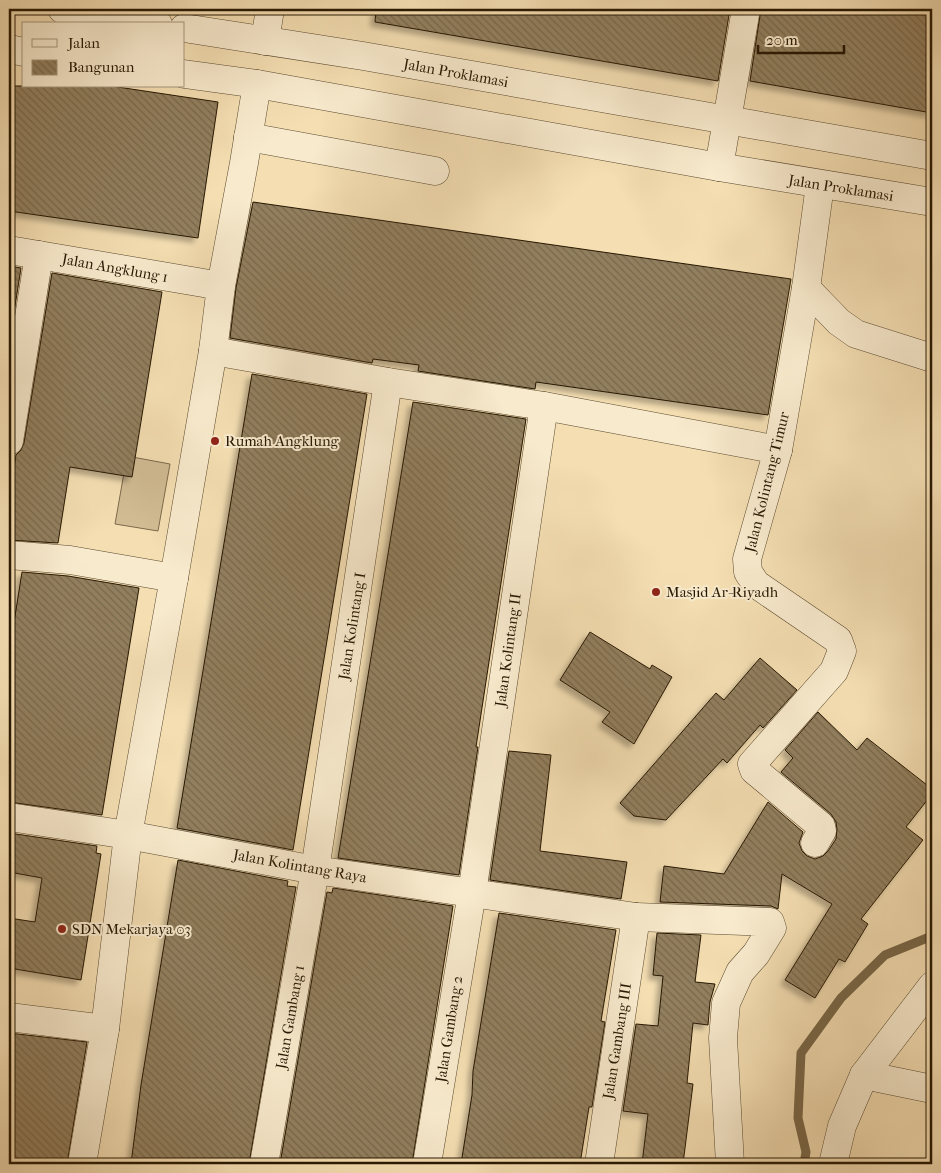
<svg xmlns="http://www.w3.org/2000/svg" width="941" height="1173" viewBox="0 0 941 1173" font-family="'IM FELL French Canon',serif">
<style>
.pitch{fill:#d1bc94;stroke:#7c6a4c}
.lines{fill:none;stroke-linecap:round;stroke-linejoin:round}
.stream{stroke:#796748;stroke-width:9}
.building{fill:url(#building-back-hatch);stroke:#281803;filter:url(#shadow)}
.minor-casing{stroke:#5b4a2f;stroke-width:29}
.tertiary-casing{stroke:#5b4a2f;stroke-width:29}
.minor{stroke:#f8eacd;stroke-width:28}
.tertiary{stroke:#f8eacd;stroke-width:28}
.poi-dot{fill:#8f2418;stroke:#f8eacd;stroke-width:2}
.labels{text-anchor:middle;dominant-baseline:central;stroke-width:4;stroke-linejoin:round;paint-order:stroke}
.street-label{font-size:15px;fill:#281803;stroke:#f8eacd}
.poi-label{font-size:15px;fill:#281803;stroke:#f8eacd;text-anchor:start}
</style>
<defs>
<pattern id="building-back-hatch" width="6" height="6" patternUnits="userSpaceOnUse" patternTransform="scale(1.25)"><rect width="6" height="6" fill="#927f5e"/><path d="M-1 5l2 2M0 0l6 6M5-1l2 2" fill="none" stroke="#77674b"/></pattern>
<filter id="shadow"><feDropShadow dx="-4.5" dy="4.5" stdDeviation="2.5" flood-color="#0004"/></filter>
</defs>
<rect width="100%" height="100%" fill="#f4deb2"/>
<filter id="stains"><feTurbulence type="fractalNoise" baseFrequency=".004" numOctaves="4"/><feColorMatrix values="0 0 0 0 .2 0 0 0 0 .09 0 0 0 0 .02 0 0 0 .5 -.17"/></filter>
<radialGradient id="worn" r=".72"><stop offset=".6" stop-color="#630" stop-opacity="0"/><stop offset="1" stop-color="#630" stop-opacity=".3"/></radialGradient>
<path class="pitch" d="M 127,456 L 170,464 L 158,531 L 115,524 Z"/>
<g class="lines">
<path class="stream" d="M 804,1164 L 806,1152 L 798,1118 L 801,1053 L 841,998 L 885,955 L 932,936"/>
</g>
<g class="building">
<path d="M 376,9 L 730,9 L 718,81 L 375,22 Z"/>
<path d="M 761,9 L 932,9 L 932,113 L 750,81 Z"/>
<path d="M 9,86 L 111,86 L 218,102 L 198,238 L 9,211 Z"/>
<path d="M 253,202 L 791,279 L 768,415 L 536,382 L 535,389 L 418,371 L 419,365 L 373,359 L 372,363 L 230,338 L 236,288 Z"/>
<path d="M 9,266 L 21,268 L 9,344 Z"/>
<path d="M 52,273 L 162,292 L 132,477 L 70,467 L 58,543 L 9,540 L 9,500 L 16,455 L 21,450 L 24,443 Z"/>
<path d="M 252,374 L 367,394 L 293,850 L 177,828 Z"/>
<path d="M 413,402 L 526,419 L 476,747 L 478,747 L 459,875 L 338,858 Z"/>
<path d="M 22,572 L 68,576 L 139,588 L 102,815 L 9,802 L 9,654 Z"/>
<path d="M 590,632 L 650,669 L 652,665 L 672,677 L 634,744 L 602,722 L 610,712 L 560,680 Z"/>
<path d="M 760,658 L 797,690 L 763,728 L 760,725 L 727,763 L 723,759 L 666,820 L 634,816 L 620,803 L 716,693 L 724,700 Z"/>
<path d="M 818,712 L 857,750 L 867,738 L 932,789 L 932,794 L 906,827 L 923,840 L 861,919 L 868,924 L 845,962 L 839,959 L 815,998 L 785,980 L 832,904 L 782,874 L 778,909 L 771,906 L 660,902 L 664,866 L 724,874 L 768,802 L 803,832 L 799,843 L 802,851 L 807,856 L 815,859 L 823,856 L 828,851 L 836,839 L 837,829 L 836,822 L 831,814 L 781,772 L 793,758 L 785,750 Z"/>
<path d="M 509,751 L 551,755 L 540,851 L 627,862 L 621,899 L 490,880 Z"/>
<path d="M 9,833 L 97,846 L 96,853 L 101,854 L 81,980 L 9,968 L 9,918 L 35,922 L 42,878 L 9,872 Z"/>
<path d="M 178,860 L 288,881 L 287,886 L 296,887 L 249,1164 L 131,1164 L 141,1085 Z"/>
<path d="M 333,888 L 453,906 L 412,1164 L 280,1164 L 327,892 L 332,893 Z"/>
<path d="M 499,913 L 616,930 L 601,1021 L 605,1022 L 592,1107 L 589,1107 L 580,1164 L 461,1164 L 472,1095 L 473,1071 Z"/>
<path d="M 657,933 L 701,935 L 695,982 L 715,984 L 710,1002 L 708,1025 L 693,1023 L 687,1083 L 693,1084 L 683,1164 L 642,1164 L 648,1114 L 623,1111 L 636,1024 L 658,1026 L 663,976 L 653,975 Z"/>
<path d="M 9,1033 L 87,1042 L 67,1164 L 47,1164 L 9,1159 Z"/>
</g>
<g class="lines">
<defs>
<g id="minor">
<path d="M 265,41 L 270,9"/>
<path d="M 248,137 L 435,171"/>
<path d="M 719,167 L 746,9"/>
<path d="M 9,250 L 221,286"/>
<path d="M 806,288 L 839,322 L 856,334 L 932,358"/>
<path d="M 213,351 L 388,382 L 544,406 L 778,450"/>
<path d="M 9,441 L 39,255"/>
<path d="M 9,555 L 70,560 L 174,578"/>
<path d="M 9,817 L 128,835 L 315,870 L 636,917 L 770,922 L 772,928 L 756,954 L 740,972 L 726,1003 L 723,1038 L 730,1164"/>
<path d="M 815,843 L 822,831 L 821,826 L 754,770 L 752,764 L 834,671 L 842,651 L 838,640 L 756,584 L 748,572 L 747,559 L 778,450 L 806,288 L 820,185"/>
<path d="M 9,1017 L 105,1029"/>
<path d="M 864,1075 L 932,1089"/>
<path d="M 82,1164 L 105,1029 L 128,835 L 174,578 L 213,351 L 221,286 L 244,163 L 257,84"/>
<path d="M 264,1164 L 315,870 L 388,382"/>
<path d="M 427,1164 L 472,893 L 544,406"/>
<path d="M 599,1164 L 636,917"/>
<path d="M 833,1164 L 842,1126 L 864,1075 L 932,986"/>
</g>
<g id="tertiary">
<path d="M 62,9 L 158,24"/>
<path d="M 184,28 L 363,56 L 932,156"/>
<path d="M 9,49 L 24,52"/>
<path d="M 184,74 L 257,84 L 719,167 L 932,202"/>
</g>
</defs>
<use href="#minor" class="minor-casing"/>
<use href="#tertiary" class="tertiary-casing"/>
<use href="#minor" class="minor"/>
<use href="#tertiary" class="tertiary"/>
</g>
<g class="poi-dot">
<circle cx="215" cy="441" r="5"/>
<circle cx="656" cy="592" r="5"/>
<circle cx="62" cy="929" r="5"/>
</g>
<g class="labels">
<g class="street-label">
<text transform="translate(456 73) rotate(10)">Jalan Proklamasi</text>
<text transform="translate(841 188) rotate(9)">Jalan Proklamasi</text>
<text transform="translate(115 268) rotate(10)">Jalan Angklung 1</text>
<text transform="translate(767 482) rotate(-76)">Jalan Kolintang Timur</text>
<text transform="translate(352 626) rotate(-81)">Jalan Kolintang I</text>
<text transform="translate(508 650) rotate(-82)">Jalan Kolintang II</text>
<text transform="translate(300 866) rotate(10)">Jalan Kolintang Raya</text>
<text transform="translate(290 1017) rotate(-80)">Jalan Gambang 1</text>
<text transform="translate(449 1029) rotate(-81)">Jalan Gambang 2</text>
<text transform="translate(617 1041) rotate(-81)">Jalan Gambang III</text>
</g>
<g class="poi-label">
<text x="225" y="441">Rumah Angklung</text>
<text x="666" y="592">Masjid Ar-Riyadh</text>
<text x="72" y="929">SDN Mekarjaya 03</text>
</g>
</g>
<rect width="941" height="1173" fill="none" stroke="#f4deb2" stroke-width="30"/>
<rect x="10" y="10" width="921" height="1153" fill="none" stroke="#281803" stroke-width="2.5"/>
<rect x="15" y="15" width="911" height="1143" fill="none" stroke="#281803"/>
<rect x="22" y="22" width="162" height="65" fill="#f8eacd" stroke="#a5967c"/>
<rect x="32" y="39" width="25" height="8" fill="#f8eacd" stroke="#a5967c"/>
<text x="68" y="48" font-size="15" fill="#281803">Jalan</text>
<rect x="32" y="60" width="25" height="15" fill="url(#building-back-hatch)" stroke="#a5967c"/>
<text x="68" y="72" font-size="15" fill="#281803">Bangunan</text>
<path d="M758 45v8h86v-8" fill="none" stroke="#281803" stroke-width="2.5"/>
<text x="766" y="45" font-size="15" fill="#281803" stroke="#f8eacd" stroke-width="4" paint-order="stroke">20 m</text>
<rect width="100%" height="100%" filter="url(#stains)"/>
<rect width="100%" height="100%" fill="url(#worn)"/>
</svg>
